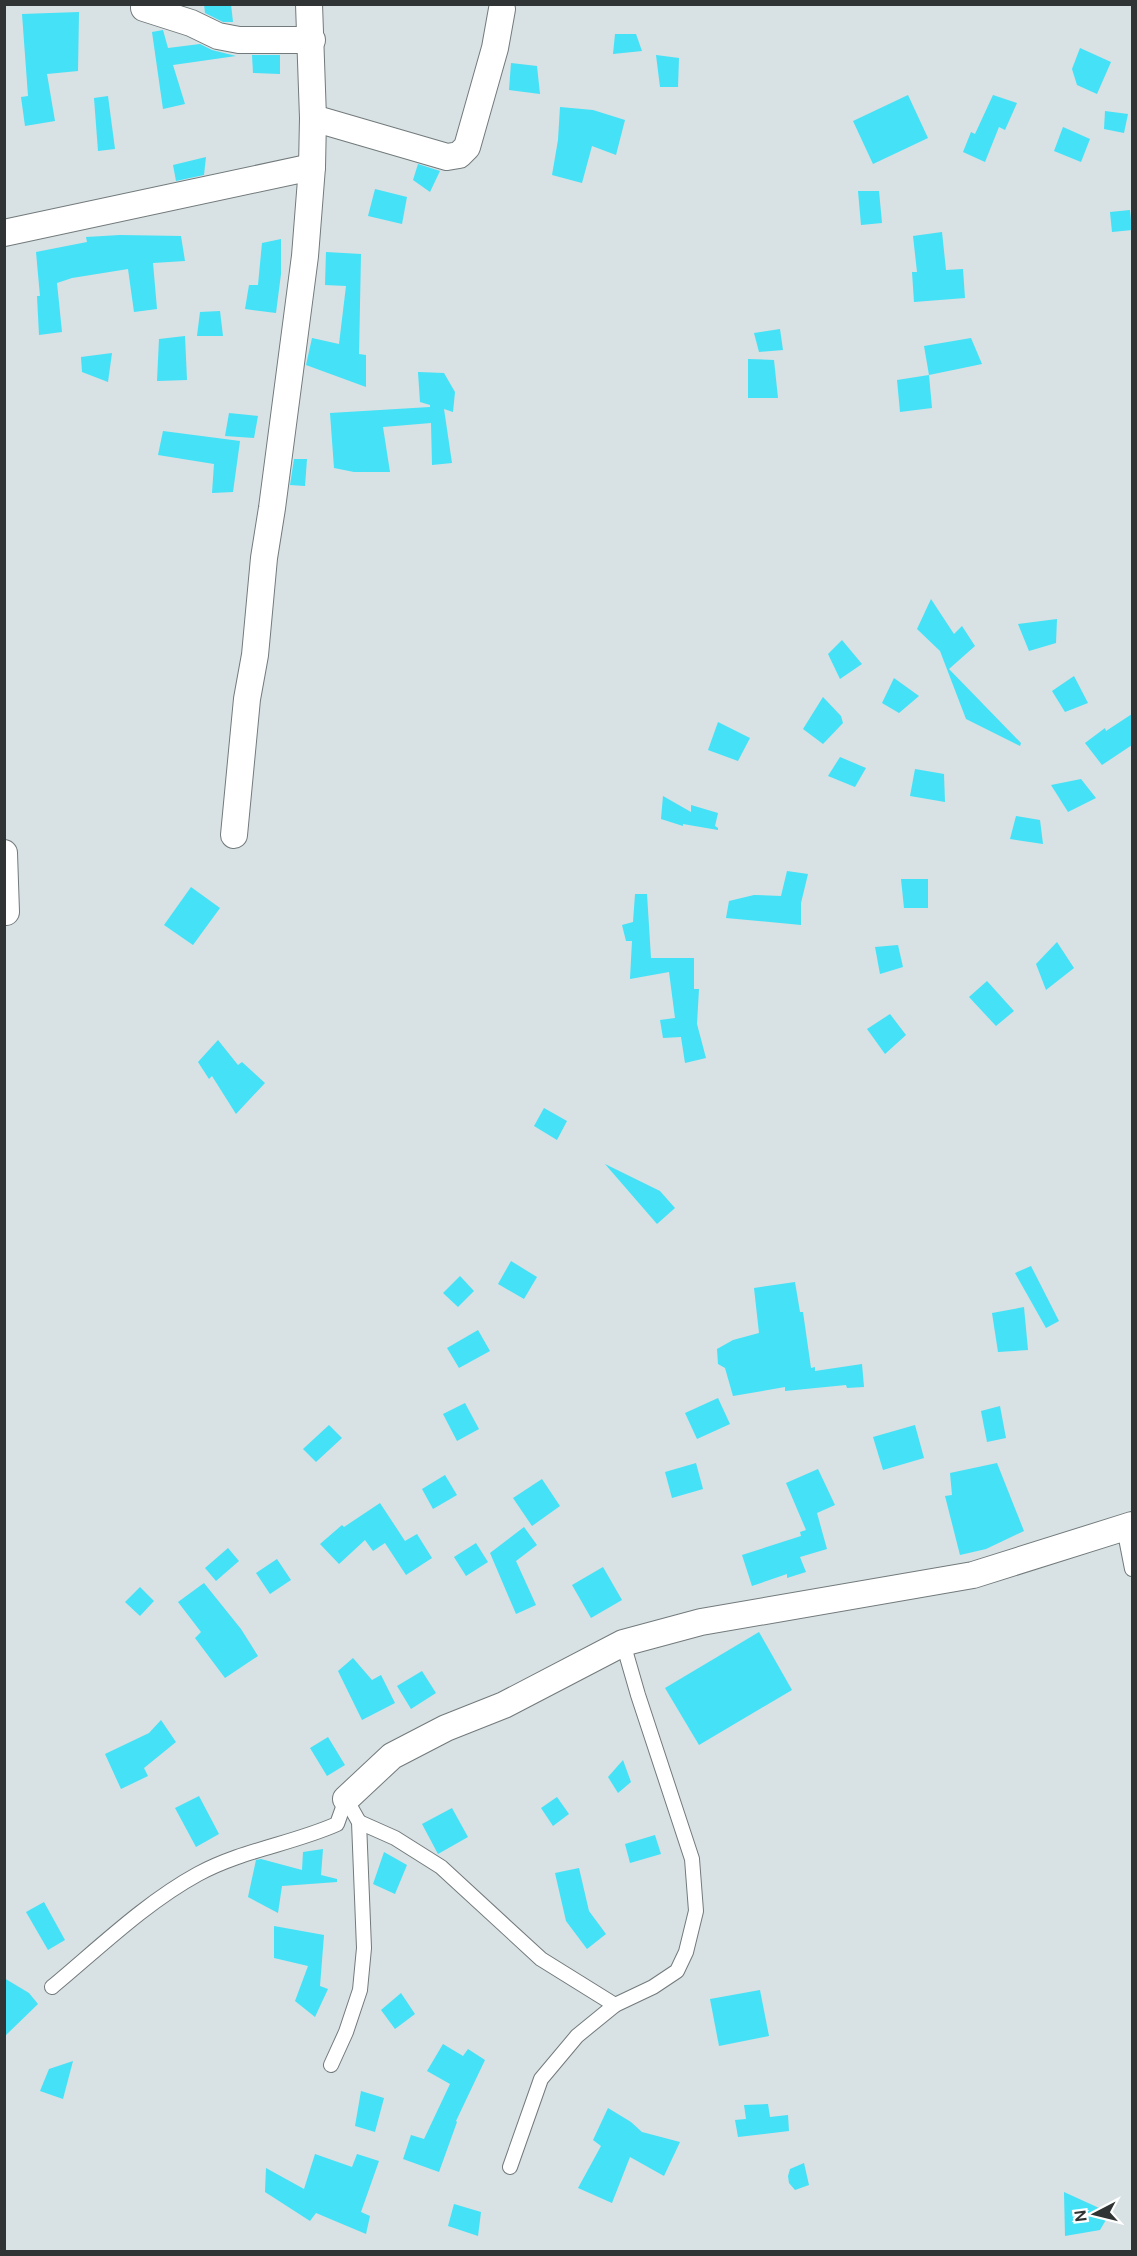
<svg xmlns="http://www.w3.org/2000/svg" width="1137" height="2256" viewBox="0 0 1137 2256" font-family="'DM Sans',sans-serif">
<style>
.building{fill:#44e1f7}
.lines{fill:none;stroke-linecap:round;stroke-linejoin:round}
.service-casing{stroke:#727a7b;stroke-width:16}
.minor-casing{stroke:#727a7b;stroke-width:28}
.service{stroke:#fff;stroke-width:14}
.minor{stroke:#fff;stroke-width:26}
</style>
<rect width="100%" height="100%" fill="#d8e1e3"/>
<g class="building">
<path d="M 204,4 L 231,4 L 233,22 L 223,22 L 205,13 Z"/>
<path d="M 79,12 L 78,71 L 47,74 L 55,121 L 25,126 L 21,97 L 28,96 L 22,14 Z"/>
<path d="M 163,30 L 168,48 L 200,44 L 212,50 L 236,56 L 173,65 L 185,104 L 163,109 L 152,32 Z"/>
<path d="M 615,34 L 636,34 L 642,51 L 613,54 Z"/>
<path d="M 1080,48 L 1111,62 L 1097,94 L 1077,85 L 1072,69 Z"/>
<path d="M 252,55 L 280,55 L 280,74 L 253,73 Z"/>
<path d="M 656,55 L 679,58 L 678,87 L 660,87 Z"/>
<path d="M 511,63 L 537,66 L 540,94 L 509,90 Z"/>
<path d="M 908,95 L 928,138 L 873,164 L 853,121 Z"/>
<path d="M 993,95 L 1017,103 L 1005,130 L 999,127 L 985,162 L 963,152 L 971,132 L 975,134 Z"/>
<path d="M 108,96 L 115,149 L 98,151 L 94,98 Z"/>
<path d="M 560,107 L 593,110 L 625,120 L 616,155 L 592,146 L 582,183 L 552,175 L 558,140 Z"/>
<path d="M 1105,111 L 1128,114 L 1124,133 L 1104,129 Z"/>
<path d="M 1063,127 L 1090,139 L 1081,162 L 1054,151 Z"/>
<path d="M 206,157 L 204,175 L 176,181 L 173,165 Z"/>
<path d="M 418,164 L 440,171 L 430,192 L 413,180 Z"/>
<path d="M 375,189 L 407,197 L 402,224 L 368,216 Z"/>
<path d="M 858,191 L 879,191 L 882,223 L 861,225 Z"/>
<path d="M 1130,210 L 1132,230 L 1112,232 L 1110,212 Z"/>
<path d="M 942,232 L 946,270 L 963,269 L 965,298 L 914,302 L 912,272 L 917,272 L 913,236 Z"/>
<path d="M 120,235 L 181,236 L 185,261 L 153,263 L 157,309 L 134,312 L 128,269 L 72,278 L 57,283 L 62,332 L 39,335 L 37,296 L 40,296 L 36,252 L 87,242 L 86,237 Z"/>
<path d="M 281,239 L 281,274 L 276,313 L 245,309 L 249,285 L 258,285 L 262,243 Z"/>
<path d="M 326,252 L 361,254 L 359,354 L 366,355 L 366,387 L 306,365 L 312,338 L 339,344 L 346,286 L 325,285 Z"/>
<path d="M 220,311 L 223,336 L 197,336 L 200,312 Z"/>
<path d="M 780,329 L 783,350 L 759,352 L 754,333 Z"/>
<path d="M 185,336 L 187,380 L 157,381 L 159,339 Z"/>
<path d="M 971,338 L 982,364 L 929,375 L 924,346 Z"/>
<path d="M 112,353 L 108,382 L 82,372 L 81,357 Z"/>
<path d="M 748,359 L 774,360 L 778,398 L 748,398 Z"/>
<path d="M 418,372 L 444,373 L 455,392 L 453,412 L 444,409 L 452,463 L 432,465 L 431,423 L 383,427 L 390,472 L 354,472 L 334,468 L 330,413 L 430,407 L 430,405 L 420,402 Z"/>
<path d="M 929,375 L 932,408 L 900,412 L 897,380 Z"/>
<path d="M 229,413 L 258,416 L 254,438 L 225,436 Z"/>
<path d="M 163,431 L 240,441 L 233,492 L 212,493 L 214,464 L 158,455 Z"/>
<path d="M 294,459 L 307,459 L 305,486 L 290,485 Z"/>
<path d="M 931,599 L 954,634 L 962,626 L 975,646 L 949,669 L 1021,743 L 1020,746 L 966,719 L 940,651 L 917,629 Z"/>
<path d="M 1057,619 L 1056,643 L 1029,651 L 1018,624 Z"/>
<path d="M 842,640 L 862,664 L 840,679 L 828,654 Z"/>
<path d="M 1074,676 L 1088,703 L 1065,712 L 1052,691 Z"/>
<path d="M 894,678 L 919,696 L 899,713 L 882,703 Z"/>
<path d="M 823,697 L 841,716 L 843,723 L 823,744 L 803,729 Z"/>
<path d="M 1132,714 L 1132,745 L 1102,765 L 1085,743 L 1105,728 L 1106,731 Z"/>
<path d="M 718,722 L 750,738 L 738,761 L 708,750 Z"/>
<path d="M 840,757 L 866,768 L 855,787 L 828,776 Z"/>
<path d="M 915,769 L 944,774 L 945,802 L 910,796 Z"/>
<path d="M 1081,779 L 1096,798 L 1068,812 L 1051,785 Z"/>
<path d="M 663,796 L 691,812 L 691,805 L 718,813 L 715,826 L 718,828 L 718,830 L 683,824 L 683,826 L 661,819 Z"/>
<path d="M 1016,816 L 1040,820 L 1043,844 L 1010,839 Z"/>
<path d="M 787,871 L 808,874 L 801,903 L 801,925 L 726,918 L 729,901 L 754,895 L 781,896 Z"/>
<path d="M 901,879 L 928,879 L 928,908 L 904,908 Z"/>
<path d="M 191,887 L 220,908 L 193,945 L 164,925 Z"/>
<path d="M 635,894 L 647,894 L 651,958 L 694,958 L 694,989 L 699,989 L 697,1024 L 706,1058 L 685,1063 L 681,1037 L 663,1038 L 660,1020 L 675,1018 L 669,972 L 630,979 L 632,941 L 626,941 L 622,925 L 633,922 Z"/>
<path d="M 1057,942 L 1074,968 L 1046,990 L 1036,964 Z"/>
<path d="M 898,945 L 903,967 L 880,974 L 875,947 Z"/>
<path d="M 987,981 L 1014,1011 L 996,1026 L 969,997 Z"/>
<path d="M 890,1014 L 906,1035 L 885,1054 L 867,1029 Z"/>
<path d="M 218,1040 L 238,1065 L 242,1062 L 265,1083 L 236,1114 L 212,1076 L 209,1079 L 198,1062 Z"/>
<path d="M 544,1108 L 567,1121 L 557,1140 L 534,1126 Z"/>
<path d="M 605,1164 L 660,1191 L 675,1208 L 657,1224 Z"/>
<path d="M 511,1261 L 537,1277 L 524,1299 L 498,1284 Z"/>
<path d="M 1031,1266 L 1059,1321 L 1046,1328 L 1015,1273 Z"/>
<path d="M 460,1276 L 474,1291 L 458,1307 L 443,1293 Z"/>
<path d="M 795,1282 L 800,1312 L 803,1312 L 811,1368 L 815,1367 L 815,1371 L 862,1364 L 864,1387 L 847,1388 L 846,1385 L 785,1391 L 785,1387 L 733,1396 L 725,1368 L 718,1364 L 717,1349 L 733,1340 L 759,1333 L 754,1288 Z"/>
<path d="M 1024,1307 L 1028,1350 L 998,1352 L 992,1313 Z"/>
<path d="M 478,1330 L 490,1351 L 459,1368 L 447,1348 Z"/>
<path d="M 718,1398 L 730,1424 L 697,1439 L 685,1413 Z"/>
<path d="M 465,1403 L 479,1429 L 457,1441 L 443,1414 Z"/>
<path d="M 1000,1406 L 1006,1438 L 987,1442 L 981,1411 Z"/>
<path d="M 329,1425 L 342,1438 L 316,1462 L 303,1449 Z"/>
<path d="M 915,1425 L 924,1458 L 883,1470 L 873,1437 Z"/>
<path d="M 696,1463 L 703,1489 L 672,1498 L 665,1472 Z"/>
<path d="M 997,1463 L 1024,1531 L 986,1549 L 960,1555 L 945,1496 L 952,1495 L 950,1473 Z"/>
<path d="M 818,1469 L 835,1505 L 817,1513 L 827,1549 L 800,1557 L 806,1572 L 787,1578 L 787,1574 L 752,1586 L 742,1555 L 801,1536 L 800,1532 L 806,1530 L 786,1483 Z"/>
<path d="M 445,1475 L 457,1495 L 433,1509 L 422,1489 Z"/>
<path d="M 542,1479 L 560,1506 L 532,1526 L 513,1498 Z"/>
<path d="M 380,1503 L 405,1541 L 417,1534 L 432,1558 L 406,1575 L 385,1543 L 373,1551 L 365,1540 L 339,1564 L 320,1544 L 342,1525 L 344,1527 Z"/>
<path d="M 524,1527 L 537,1545 L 516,1561 L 536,1605 L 516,1614 L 490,1553 Z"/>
<path d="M 476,1543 L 488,1562 L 466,1576 L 454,1557 Z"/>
<path d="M 228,1548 L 239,1561 L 216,1581 L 205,1568 Z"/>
<path d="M 277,1559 L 291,1580 L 270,1594 L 256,1573 Z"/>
<path d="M 603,1567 L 622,1600 L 591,1618 L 572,1585 Z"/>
<path d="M 204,1583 L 241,1629 L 258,1656 L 225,1678 L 195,1638 L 201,1632 L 178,1602 Z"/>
<path d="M 140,1587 L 154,1601 L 140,1616 L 125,1602 Z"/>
<path d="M 759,1632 L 792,1690 L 699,1745 L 665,1688 Z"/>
<path d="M 353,1658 L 372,1680 L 381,1675 L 395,1703 L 362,1720 L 338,1671 Z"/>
<path d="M 422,1671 L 436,1693 L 411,1709 L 397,1686 Z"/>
<path d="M 161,1720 L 176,1742 L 144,1768 L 148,1776 L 121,1789 L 105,1754 L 149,1733 Z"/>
<path d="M 328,1737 L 345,1765 L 327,1776 L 310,1748 Z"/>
<path d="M 623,1760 L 631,1782 L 618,1793 L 608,1777 Z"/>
<path d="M 199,1796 L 219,1834 L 196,1847 L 175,1808 Z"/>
<path d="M 557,1797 L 569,1814 L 553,1826 L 541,1808 Z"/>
<path d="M 452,1808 L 468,1837 L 438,1854 L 422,1824 Z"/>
<path d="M 655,1835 L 661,1854 L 630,1863 L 625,1844 Z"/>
<path d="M 323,1849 L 321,1875 L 337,1879 L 337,1882 L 282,1886 L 278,1913 L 248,1897 L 256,1860 L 261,1859 L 302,1870 L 303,1852 Z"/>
<path d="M 384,1852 L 407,1865 L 395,1894 L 373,1884 Z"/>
<path d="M 579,1868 L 589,1911 L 606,1934 L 587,1949 L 566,1921 L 555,1873 Z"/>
<path d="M 44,1902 L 65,1940 L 48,1950 L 26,1912 Z"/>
<path d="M 274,1926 L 324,1935 L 320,1986 L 328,1989 L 315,2017 L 295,2001 L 308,1966 L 274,1958 Z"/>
<path d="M 4,1978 L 29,1993 L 38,2004 L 4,2037 Z"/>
<path d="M 760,1990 L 769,2036 L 719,2046 L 710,1999 Z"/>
<path d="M 401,1993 L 415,2014 L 395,2029 L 381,2010 Z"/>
<path d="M 443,2044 L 463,2056 L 468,2049 L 485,2060 L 456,2121 L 457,2122 L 439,2172 L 403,2159 L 411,2135 L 424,2139 L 450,2084 L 427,2071 Z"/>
<path d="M 73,2061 L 63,2099 L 40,2091 L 49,2069 Z"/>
<path d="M 361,2091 L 384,2098 L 375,2132 L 355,2126 Z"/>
<path d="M 768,2104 L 770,2117 L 788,2115 L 789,2131 L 738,2137 L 735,2120 L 746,2119 L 744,2105 Z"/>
<path d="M 608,2108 L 631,2122 L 642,2132 L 680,2142 L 664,2176 L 630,2157 L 612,2203 L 578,2188 L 601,2146 L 593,2140 Z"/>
<path d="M 315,2154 L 352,2167 L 357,2154 L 379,2161 L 361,2212 L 370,2216 L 366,2234 L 316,2213 L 310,2221 L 265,2192 L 266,2168 L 304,2189 Z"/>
<path d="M 804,2163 L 809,2185 L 795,2190 L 789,2183 L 788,2176 L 790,2169 Z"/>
<path d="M 1064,2192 L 1110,2213 L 1100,2230 L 1065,2236 Z"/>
<path d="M 454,2204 L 481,2212 L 478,2236 L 448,2226 Z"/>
</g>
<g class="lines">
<defs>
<g id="service">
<path d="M 1124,1528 L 1132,1569"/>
<path d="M 359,1822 L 395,1838 L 441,1867 L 541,1959 L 615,2005"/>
<path d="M 52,1987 C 99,1948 145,1903 198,1874 C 242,1850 292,1844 337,1824 L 346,1799"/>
<path d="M 331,2065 L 346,2032 L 360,1990 L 364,1948 L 359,1822 L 346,1799"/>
<path d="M 510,2167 L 541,2079 L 577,2036 L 615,2005 L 653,1987 L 677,1971 L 686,1952 L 696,1911 L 692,1859 L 638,1695 L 623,1643"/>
</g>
<g id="minor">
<path d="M 144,8 L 191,23 L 218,36 L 239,40 L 312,40"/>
<path d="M 313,118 L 447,157 L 459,155 L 467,147 L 495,48 L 502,9"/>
<path d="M 4,233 L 312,167"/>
<path d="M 234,835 L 247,699 L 255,655 L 264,558 L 272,508 L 305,256 L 312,167 L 313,118 L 309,4"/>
<path d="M 4,853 L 6,912"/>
<path d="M 346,1799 L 392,1756 L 446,1728 L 504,1705 L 623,1643 L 701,1622 L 973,1575 L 1132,1525"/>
</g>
</defs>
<use href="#service" class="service-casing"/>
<use href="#minor" class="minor-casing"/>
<use href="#service" class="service"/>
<use href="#minor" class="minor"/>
</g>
<rect width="1137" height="2256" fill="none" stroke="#303434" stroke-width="12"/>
<g transform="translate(1095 2214) rotate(263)" stroke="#ffffff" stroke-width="4.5" paint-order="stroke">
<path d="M0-4.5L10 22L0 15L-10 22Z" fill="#303434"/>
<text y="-9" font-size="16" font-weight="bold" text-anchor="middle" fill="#303434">N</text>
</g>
</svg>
